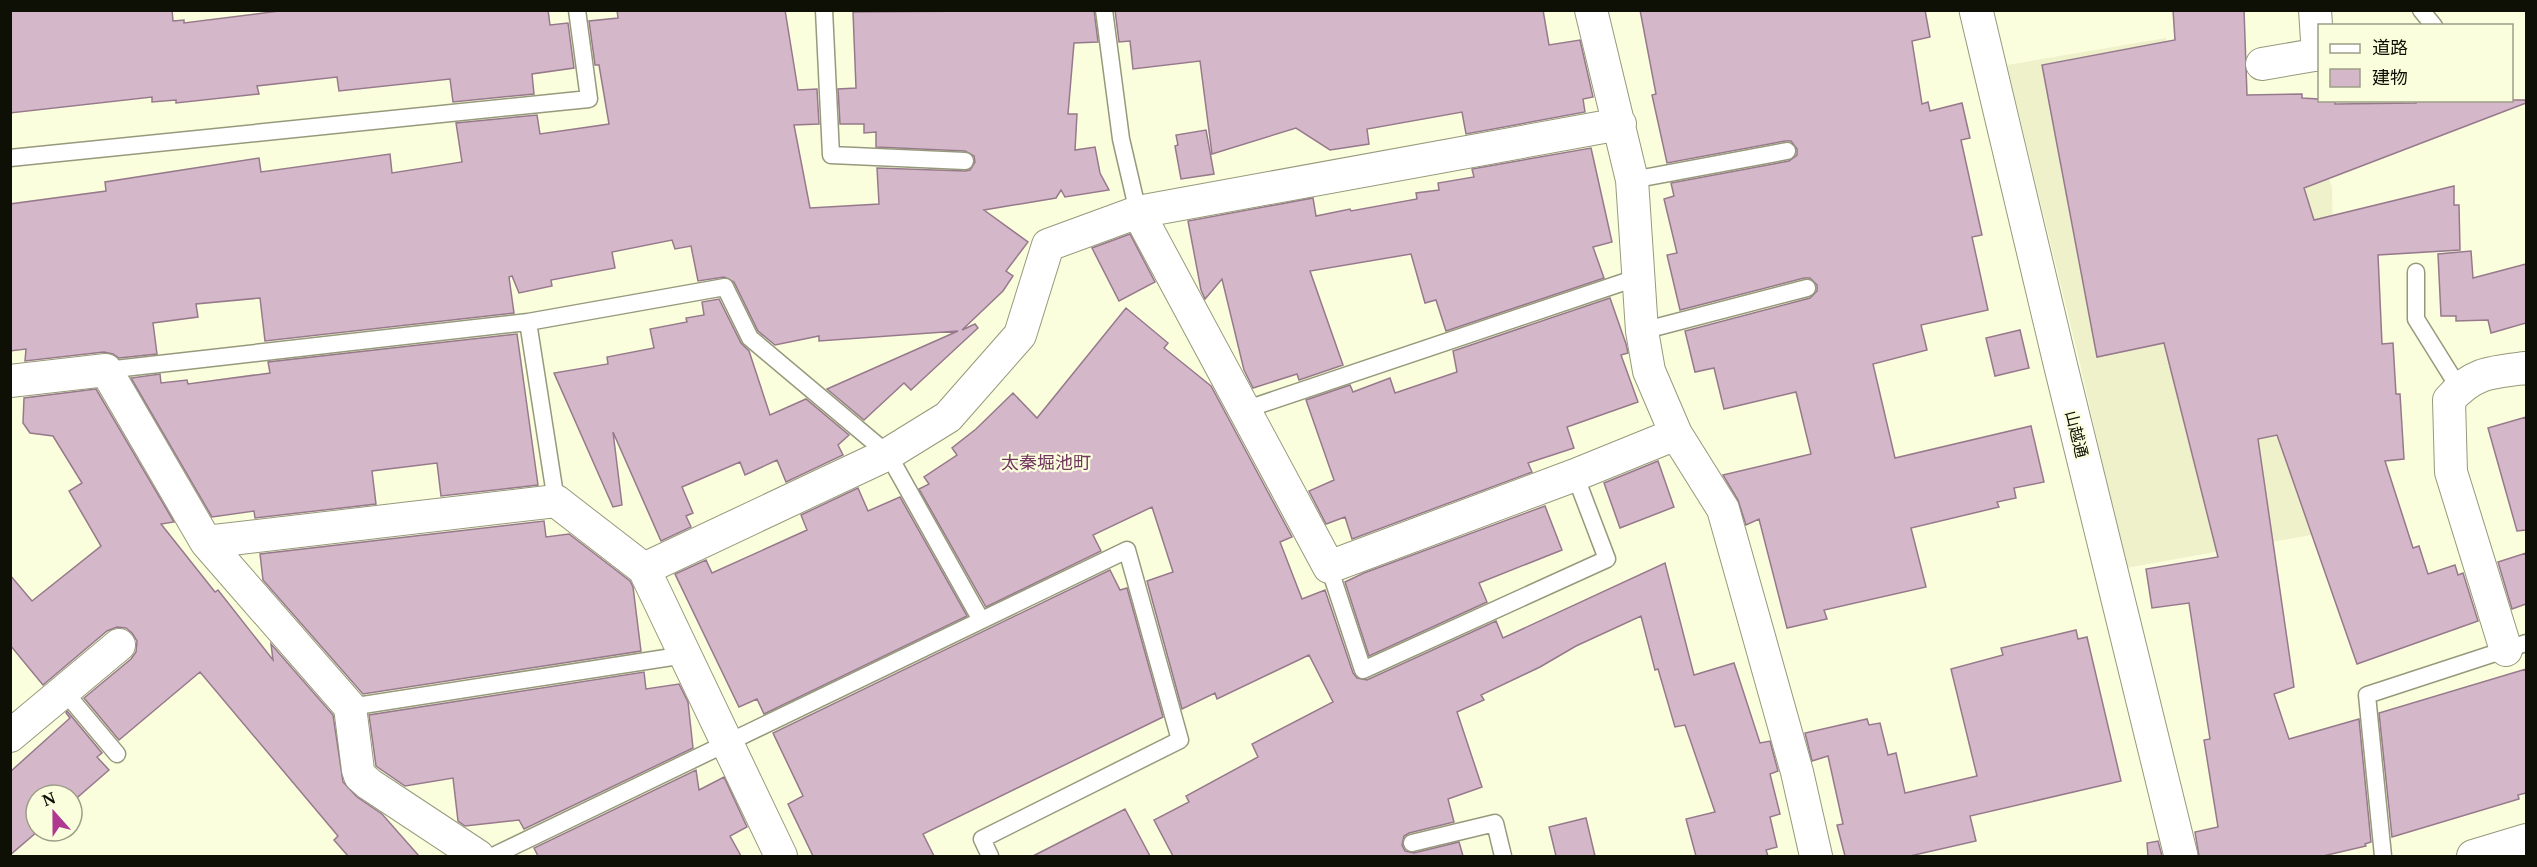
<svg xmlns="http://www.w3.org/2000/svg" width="2537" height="867" viewBox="0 0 2537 867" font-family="'Noto Serif','Noto Sans JP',serif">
  <rect width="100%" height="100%" fill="#fbfedd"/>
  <path fill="#eef1ca" d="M2166,38l19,134 136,-18 11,34 7,342 -213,38 -46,-204 -73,-299z"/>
  <path fill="#d5b7ca" stroke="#967a8c" stroke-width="1.5" d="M10,10h162l1,11 11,-1v3l103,-13h261l2,15 18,-2 6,45 -42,6 2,20 -81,8 -3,-23 -111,12 -2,-14 -80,9 2,8 -83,9v-3l-24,2v-5l-142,16z
    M617,10h168l13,80 19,-1 2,35 -25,1 16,83 69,-4 -2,-36 88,3 5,-1 5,-8 -1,-6 -9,-5 -89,-4v-15l-12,1v-9h-24l-2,-35 18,-1 -3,-76 241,-2 4,32 -24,1 -6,71h9l-2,36 20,-3 5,26 9,17 -44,7 -4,-7 -5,8 -72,12 44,32 -22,29 7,5 -10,15 -41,39 13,-6 3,4 -67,62 -7,-7 -40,37 -37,-31 131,-58 -139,10v-5l-44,9 -17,-14 -24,-49 -10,-5 -26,4 -7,-35 -16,3 -3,-9 -60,12 3,16 -64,12 1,6 -33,7 -7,-17 -3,1 5,36 -249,28 -5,-43 -64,6 2,13 -45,6 4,31 -38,4 -6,-4 -9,-2 -79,9 1,-12 -16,2v-147l96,-13 -1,-9 154,-24 2,14 129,-18 2,19 70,-11 -6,-39 81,-8 3,19 69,-10 -10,-59h-4l-6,-44 29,-3z
    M1115,10h428l6,35 31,-5 13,57 -10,2 2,13 -119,22 -4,-22 -95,17 2,15 -39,6 -34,-22 -84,26 -12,-93 -67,8 -3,-28 -11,1z
    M1640,10h285l5,27 -18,4 10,63 6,-2 2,9 32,-8 8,35 -9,2 21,95 -10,2 16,73 -67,15 6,25 -54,14 22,94 136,-32 13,56 -30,6 2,10 -19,4 2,5 -88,21 15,59 -102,23 3,9 -40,9 -28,-109 -13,6 -8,-25 -15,-25 88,-21 -15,-62 -72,17 -10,-41 -19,4 -10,-41 125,-33 7,-7v-6l-7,-7h-6l-124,32 -13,-55 10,-2 -13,-54 10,-3 -3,-13 118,-22 8,-6v-6l-6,-8h-6l-118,22 -15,-68 4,-1z
    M2173,10h71l3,85 55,-1v4l33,2v4l81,-1 -1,-3h110l1,3 -222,85 10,32 140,-34v19h5l1,45 -82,5 4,89 11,-1 3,51h4l4,65 -19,2 28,87 6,-2 9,28 27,-9 3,10 5,-2 15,48 -121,43 -80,-229 -19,4 36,248 -20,7 15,45 70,-20 12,123 -6,2 1,2 -43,10h-124l-4,-24 23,-5 -14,-87 6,-1 -21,-136 -37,5 -6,-39 72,-12 -54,-214 -67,14 -55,-292 133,-25z
    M1206,130l8,44 -33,5 -6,-33 3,-1 -2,-10z
    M1591,148l21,94 -19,5 11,31 -158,53 -10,-31 -11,3 -14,-49 -101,17 33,94 -44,15 -2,-6 -44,14 -9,-18 -22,-91 -17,20 -4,-9 -13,-69 125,-23 3,18 34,-7 1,2 66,-12 -1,-6 23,-3 -1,-7 36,-6 -2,-8z
    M1130,234l25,48 -36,19 -27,-53z
    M2471,251l2,27 53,-14v59l-35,10 -3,-13 -32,1v-5h-15l-3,-62z
    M1610,298l16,46 2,9 -7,2 17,47 -71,25 7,21 -46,15 4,9 -180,67 -7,-22 -19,7 -17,-33 25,-11 -28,-80 44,-15 3,7 37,-14 5,15 62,-21 -4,-21z
    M719,299l22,44 8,8 21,64 36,-16 43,36 -11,10 5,10 -57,27 -9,-22 -32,15 -5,-13 -58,25 11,26 -7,3 5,11 -30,14 -48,-109 9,73 -9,2 -59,-134 54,-9 -1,-7 47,-9 -4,-19 37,-7 -1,-4 18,-3 -2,-13z
    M1126,308l42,35 -4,5 47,38 81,151 -12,5 22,57 23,-9 28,83 4,5 10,2 129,-59 7,17 162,-75 29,112 40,-12 26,80 10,-2 8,30 -8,3 10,40 -10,3 7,30 -11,3 2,6h-72l-10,-37 29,-7 -30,-87 -10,2 -17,-58 -3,1 -14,-54 -65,30 -36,21 -59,28 3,5 -27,12 25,75 -34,12 6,23 -45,11 -5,3 -2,9 3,6 9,2 45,-11 4,14h-290l-19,-36 35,-18 -3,-6 72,-39 -6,-13 81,-42 -24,-47 -92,44 -2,-6 -33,16 -35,-128 26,-9 -21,-65 -59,28 8,16 -115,56 -67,-118 10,-5 -5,-7 33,-22 -5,-7 24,-19 37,-36 24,25z
    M2020,330l9,38 -34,8 -9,-38z
    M517,334l21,151 -97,11 -4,-33 -65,8 4,33 -121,14 -1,-7 -42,6 -81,-139 29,-4 1,9 26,-3 1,4 82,-11 -2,-11z
    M96,389l78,133 -13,2 54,68 3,-2 55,70 -2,-16 62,71 10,67 14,15 25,17 37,42h-71l-14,-16 4,-4 -138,-164 -81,68 -35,-42 47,-39 5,-7 1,-11 -5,-8 -6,-5 -9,-1 -10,4 -64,54 -33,-40v-70l22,26 69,-55 -32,-55 13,-8 -29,-47 -23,-3 -7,-10 1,-25z
    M2526,417v113l-9,1 -29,-103z
    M1658,461l16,46 -54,21 -16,-45z
    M858,488l10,23 32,-14 67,119 -203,98 -7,-15 -18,8 -64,-133 31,-14 6,13 95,-43 -6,-15z
    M1545,506l17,44 -83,33 8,19 -118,54 -24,-74 19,-9z
    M544,521l2,16 23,-3 61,47 3,6 8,64 -278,43 -100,-114 -3,-26z
    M2526,553v51l-14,5 -14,-47z
    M1110,570l10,20 7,-2 36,129 -240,117 11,22h-121l-25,-52 15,-8 -30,-63z
    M2076,630l2,9 9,-2 34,144 -151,35 6,25 -66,15h-65l-8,-31 6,-1 -15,-68 -16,5 -7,-28 62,-14 2,6 11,-2 8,32 8,-2 9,40 72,-17 -26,-107 52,-14 -2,-7z
    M2526,669v124l-8,2 1,4 -127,38 -13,-124z
    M644,672l2,17 33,-5 9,18 5,46 -169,81 -5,-9 -54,6 -7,-5 -5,-43 -48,8 -29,-20 -7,-51z
    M67,711l35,42 -5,4 12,13 -37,32v-7h-36v36h2l-28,24v-83l60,-54 -4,-5z
    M696,770l3,20 25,-13 23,50 -17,9 11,20h-203l-4,-8z
    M1125,809l25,47h-117z
    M1586,818l9,38h-39l-7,-29z
    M2158,841l4,15h-14l-1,-13z"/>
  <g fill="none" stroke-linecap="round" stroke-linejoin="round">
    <g stroke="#97997c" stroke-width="19">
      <path id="lane" d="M824,10l7,145 134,6
        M1104,10l17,129 17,73
        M2421,10l13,16
        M10,158l579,-59 -12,-89
        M1632,180l155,-29
        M2416,272v47l43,69
        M528,322l28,179
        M1642,331l165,-43
        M106,370l422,-48 197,-35 25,51 138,116 93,166
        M1244,410l395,-133
        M1329,567l34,103 244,-111 -32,-84
        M64,691l53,63
        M350,707l335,-52
        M1412,843l83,-20 8,33
        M493,856l634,-306 53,190 -198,99 8,17
        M2383,856l-16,-161 159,-52"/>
    </g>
    <g stroke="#97997c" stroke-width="34">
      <path id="street" d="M1591,10l41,170 10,151 7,40 27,63 47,75 74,263 19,84
        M2315,10l3,45
        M2262,64l58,-10
        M1138,212l191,355 246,-92 101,-41
        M10,381l96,-11 100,172 144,165 8,63 2,6 9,8 109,72
        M206,542l350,-41 88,68 137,287
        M644,569l244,-115 60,-37 72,-82 28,-90 90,-33 482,-88
        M2506,650l-55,-178 -2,-72c24,-28 43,-28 77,-32
        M10,736l109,-91
        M2473,856l53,-16"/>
    </g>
    <g stroke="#97997c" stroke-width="35">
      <path id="secondary" d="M1976,10l83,349 122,497"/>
    </g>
    <use href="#lane" stroke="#fff" stroke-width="16"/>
    <use href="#street" stroke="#fff" stroke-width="32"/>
    <use href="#secondary" stroke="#fff" stroke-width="33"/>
  </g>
  <g text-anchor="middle" stroke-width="4.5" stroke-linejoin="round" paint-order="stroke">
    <g font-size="16" fill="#0e0f05" stroke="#fbfedd">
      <text transform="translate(2077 434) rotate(76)" y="6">山越通</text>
    </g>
    <g font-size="18" fill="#71365f" stroke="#fbfedd">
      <text x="1046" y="469">太秦堀池町</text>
    </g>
  </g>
  <rect width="2537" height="867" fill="none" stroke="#0e0f05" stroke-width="24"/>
  <rect x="2318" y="24" width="195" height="78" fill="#fbfedd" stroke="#9c9e87" stroke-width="1.5"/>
  <rect x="2330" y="44" width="30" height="9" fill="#ffffff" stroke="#9c9e87" stroke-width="1.5"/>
  <text x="2372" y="54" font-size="18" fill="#0e0f05">道路</text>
  <rect x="2330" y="69" width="30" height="18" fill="#d5b7ca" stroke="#9c9e87" stroke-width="1.5"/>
  <text x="2372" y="84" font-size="18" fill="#0e0f05">建物</text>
  <g transform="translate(54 813) rotate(339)"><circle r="28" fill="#fbfedd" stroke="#9c9e87" stroke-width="1.5"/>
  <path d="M0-4.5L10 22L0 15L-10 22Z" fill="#af3990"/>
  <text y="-9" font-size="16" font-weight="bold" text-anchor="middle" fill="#0e0f05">N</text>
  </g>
</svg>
